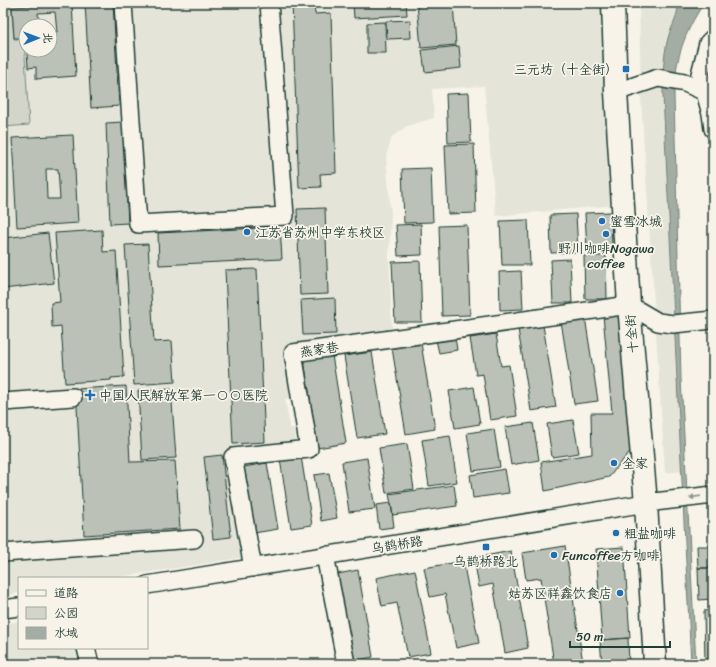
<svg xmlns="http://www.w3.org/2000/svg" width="716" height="667" viewBox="0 0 716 667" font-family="Sriracha,'LXGW WenKai TC',sans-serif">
  <rect width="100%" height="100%" fill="#f7f3e8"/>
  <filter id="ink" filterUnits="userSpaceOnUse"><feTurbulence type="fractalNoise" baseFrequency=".025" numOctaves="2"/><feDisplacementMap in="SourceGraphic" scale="8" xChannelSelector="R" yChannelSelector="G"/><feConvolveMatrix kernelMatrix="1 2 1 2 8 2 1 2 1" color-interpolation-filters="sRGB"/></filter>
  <g filter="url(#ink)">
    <path fill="#e5e4d9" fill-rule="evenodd" d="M11,3h587l8,14 11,188 -121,11 -12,-130 -52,3 2,29 -27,8 -15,11 -6,19 5,58 -2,43 3,73 -94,17 -1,50 -12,2 5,29h4l2,13 -62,10 19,105 -139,22h-95v15l-16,3v-469l26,-2 -5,-86h-10zM26,26h24v24h-24z
      M639,3h49l-2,3h-8l-1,14 -6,8 -6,28 -2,39 13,284 4,39 2,53 -17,2 -24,-374z
      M19,621v27h58l3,16h-77v-40z"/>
    <path fill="#d3d5ca" stroke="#79897f" d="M3,3h8l3,36h10l5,86 -26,2z"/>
    <path fill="#a4ada3" stroke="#6f8077" d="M688,3h16c-20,30 -29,56 -30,92l7,284 15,285h-5l-28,-569c0,-19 0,-38 5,-57 4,-14 9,-17 10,-33l7,1z"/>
    <path fill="#bbc1b6" stroke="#1f3d34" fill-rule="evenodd" d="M32,3h40l4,73 -40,3v-12l-8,1 -1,-18h23v-18h7l-2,-20 -17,1 1,13h-13v12h-12l-2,-31 20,-1z
      M85,3h28l6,103 -28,2z
      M292,3h22l1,11 16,-1 5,160 -16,1 1,13 -22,1z
      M353,3h53l1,12 -53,3z
      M417,3h36l3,42 -35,3z
      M410,20l1,18 -24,1 -1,-18z
      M385,22l1,31h-19v-30z
      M459,46l2,22 -36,4 -3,-22z
      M469,93l2,49 -23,1 -2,-49z
      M123,122l5,101 -18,1 -4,-101z
      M73,135l5,88 -61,4 -5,-89zM46,169h12l2,30h-13z
      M474,144l2,69 -28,1 -3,-69z
      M431,168l2,54 -29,1 -2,-54z
      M325,208l3,86 -28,1 -3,-86z
      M611,212l1,38h-25l-2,-37z
      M576,214l2,38 -27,1 -1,-38z
      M528,220l2,45h-28l-2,-44z
      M421,224l1,31 -24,1 -2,-31z
      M467,225l3,90 -28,1 -3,-90z
      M280,227l2,32 -123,6 -1,-32z
      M102,230l1,22 13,-1 8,126 -13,1v2l-46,3 -4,-57 -9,1 -1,-24 9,-1 -5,-69z
      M48,233l6,50 -51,6v-51z
      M148,244l6,98 18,-1 3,41 -41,3 -9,-140z
      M584,256h22l1,43h-22z
      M570,259l2,44h-19l-2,-43z
      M420,261l2,61h-27l-3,-60z
      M257,269l8,173 -32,2 -8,-174z
      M521,271l2,38 -23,1 -1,-38z
      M335,298l1,36 -33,1 -2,-35z
      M619,314l13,135 -23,28 -64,14 -4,-29 51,-8 -1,-41h21l-9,-98z
      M585,317l13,84 -24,3 -13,-83z
      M543,325l13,82 -25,4 -13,-82z
      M496,334l5,32 8,-1 8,51 -27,4 -7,-46 -7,1 -6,-37z
      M455,337l2,13 -18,3 -3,-13z
      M421,343l14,86 -29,5 -14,-86z
      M372,352l13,82 -28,4 -13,-82z
      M332,355l14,88 -28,5 -14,-88z
      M126,386l4,76 45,-1 5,68 -96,6 -8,-146z
      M474,387l6,37 -25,4 -6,-37z
      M171,389l5,69 -34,2 -4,-69z
      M573,420l6,33 -27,4 -5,-33z
      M533,423l6,37 -28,5 -6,-38z
      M494,429l6,38 -27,4 -6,-38z
      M450,436l7,46 -28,4 -7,-46z
      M407,444l7,45 -28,4 -7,-45z
      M222,455l9,82 -18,2 -9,-82z
      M301,456l11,69 -21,3 -11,-69z
      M367,458l8,51 -26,3 -7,-50z
      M267,463l11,66 -24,4 -10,-66z
      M505,469l4,24 -36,5 -3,-23z
      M329,473l8,45 -16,3 -7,-46z
      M454,485l3,21 -64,9 -4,-21z
      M391,503l3,24 -15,2 -3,-24z
      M565,546l18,117 -7,1h-22l-13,-86 -15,2 -4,-27z
      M697,546h13v22h-12z
      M624,547l6,91 -28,2 -6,-91z
      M511,551l17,97 -23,5 -12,-69 -14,3 -5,-29z
      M463,561l16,82 -23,5 -11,-54 -15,3 -6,-29z
      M698,568h12l1,31 -12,1z
      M358,570l15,87 -20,4 -15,-87z
      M415,570l16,83 -23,4 -11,-54 -15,3 -6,-28z
      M713,610v54h-8l-1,-53z
      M628,638l1,26h-27l-2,-24z"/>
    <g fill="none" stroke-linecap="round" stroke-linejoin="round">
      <g stroke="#1f3d34" stroke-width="20">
        <path id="minor" d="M123,3l15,221 147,-8 -16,-213
          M713,38l-5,5 -8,31 11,40 2,15
          M616,92l42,-14 27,5 20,9
          M3,402l70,-5
          M3,553l191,-14
          M325,555l21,109
          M253,568l-20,-111 76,-8 -16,-96 336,-48 29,17 15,2 40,-4
          M147,585l499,-82 67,-8
          M3,609l16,-2
          M86,648l4,16"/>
      </g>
      <g stroke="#1f3d34" stroke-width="25">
        <path id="major" d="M613,3l3,89 13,213 17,198 9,161"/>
      </g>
      <use href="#minor" stroke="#f7f3e8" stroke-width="17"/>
      <use href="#major" stroke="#f7f3e8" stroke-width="22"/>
    </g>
    <defs><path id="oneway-solid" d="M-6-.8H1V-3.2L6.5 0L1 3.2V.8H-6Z"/></defs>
    <use fill="#8b988e" href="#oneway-solid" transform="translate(695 497) rotate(172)"/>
  </g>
  <g fill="#1f6fb2" stroke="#f7f3e8" stroke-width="1.5">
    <rect x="622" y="65" width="8" height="8" rx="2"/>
    <circle cx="602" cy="221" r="4"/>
    <circle cx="247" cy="232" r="4"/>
    <circle cx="606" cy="234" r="4"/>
    <path d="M88 389h4v4h4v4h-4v4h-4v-4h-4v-4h4z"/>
    <circle cx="614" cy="463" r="4"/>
    <circle cx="616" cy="533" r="4"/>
    <rect x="482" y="543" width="8" height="8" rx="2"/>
    <circle cx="554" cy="555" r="4"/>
    <circle cx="620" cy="593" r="4"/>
  </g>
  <g text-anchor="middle" stroke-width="3.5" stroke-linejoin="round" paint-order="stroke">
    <g font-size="13" fill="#1f3d34" stroke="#f7f3e8" text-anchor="start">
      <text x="618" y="74" text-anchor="end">三元坊（十全街）</text>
      <text x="610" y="226">蜜雪冰城</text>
      <text x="255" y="237">江苏省苏州中学东校区</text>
      <text x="606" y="253" text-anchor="middle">野川咖啡Nogawa<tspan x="606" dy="15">coffee</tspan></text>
      <text x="99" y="400">中国人民解放军第一〇〇医院</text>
      <text x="622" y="468">全家</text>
      <text x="624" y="538">粗盐咖啡</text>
      <text x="562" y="560">Funcoffee方咖啡</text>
      <text x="486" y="566" text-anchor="middle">乌鹊桥路北</text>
      <text x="612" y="598" text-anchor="end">姑苏区祥鑫饮食店</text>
    </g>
    <g font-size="13" fill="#1f3d34" stroke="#f7f3e8">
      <text transform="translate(631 334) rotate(-95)" y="5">十全街</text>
      <text transform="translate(319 349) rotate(-8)" y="5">燕家巷</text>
      <text transform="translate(397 544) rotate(-9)" y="5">乌鹊桥路</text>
    </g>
  </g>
  <rect width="716" height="667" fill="none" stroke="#f7f3e8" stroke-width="16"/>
  <rect x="8" y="8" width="700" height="651" fill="none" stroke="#1f3d34" stroke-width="1.5" filter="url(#ink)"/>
  <rect x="18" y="577" width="130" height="72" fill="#f7f3e8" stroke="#a1aaa0"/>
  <rect x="26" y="590" width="20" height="6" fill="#f7f3e8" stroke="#a1aaa0"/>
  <text x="54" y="597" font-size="12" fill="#1f3d34">道路</text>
  <rect x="26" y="607" width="20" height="12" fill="#d3d5ca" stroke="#a1aaa0"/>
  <text x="54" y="617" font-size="12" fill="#1f3d34">公园</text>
  <rect x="26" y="627" width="20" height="12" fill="#a4ada3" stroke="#a1aaa0"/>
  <text x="54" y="637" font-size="12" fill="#1f3d34">水域</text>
  <g transform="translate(38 38) rotate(89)"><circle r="19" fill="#f7f3e8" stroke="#a1aaa0"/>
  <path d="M0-3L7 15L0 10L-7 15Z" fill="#1f6fb2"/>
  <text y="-6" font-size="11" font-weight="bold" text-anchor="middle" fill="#1f3d34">北</text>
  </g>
  <path d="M570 641v6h100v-6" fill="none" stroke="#1f3d34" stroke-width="2"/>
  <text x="576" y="641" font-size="12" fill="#1f3d34" stroke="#f7f3e8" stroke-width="3" paint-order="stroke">50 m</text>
</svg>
